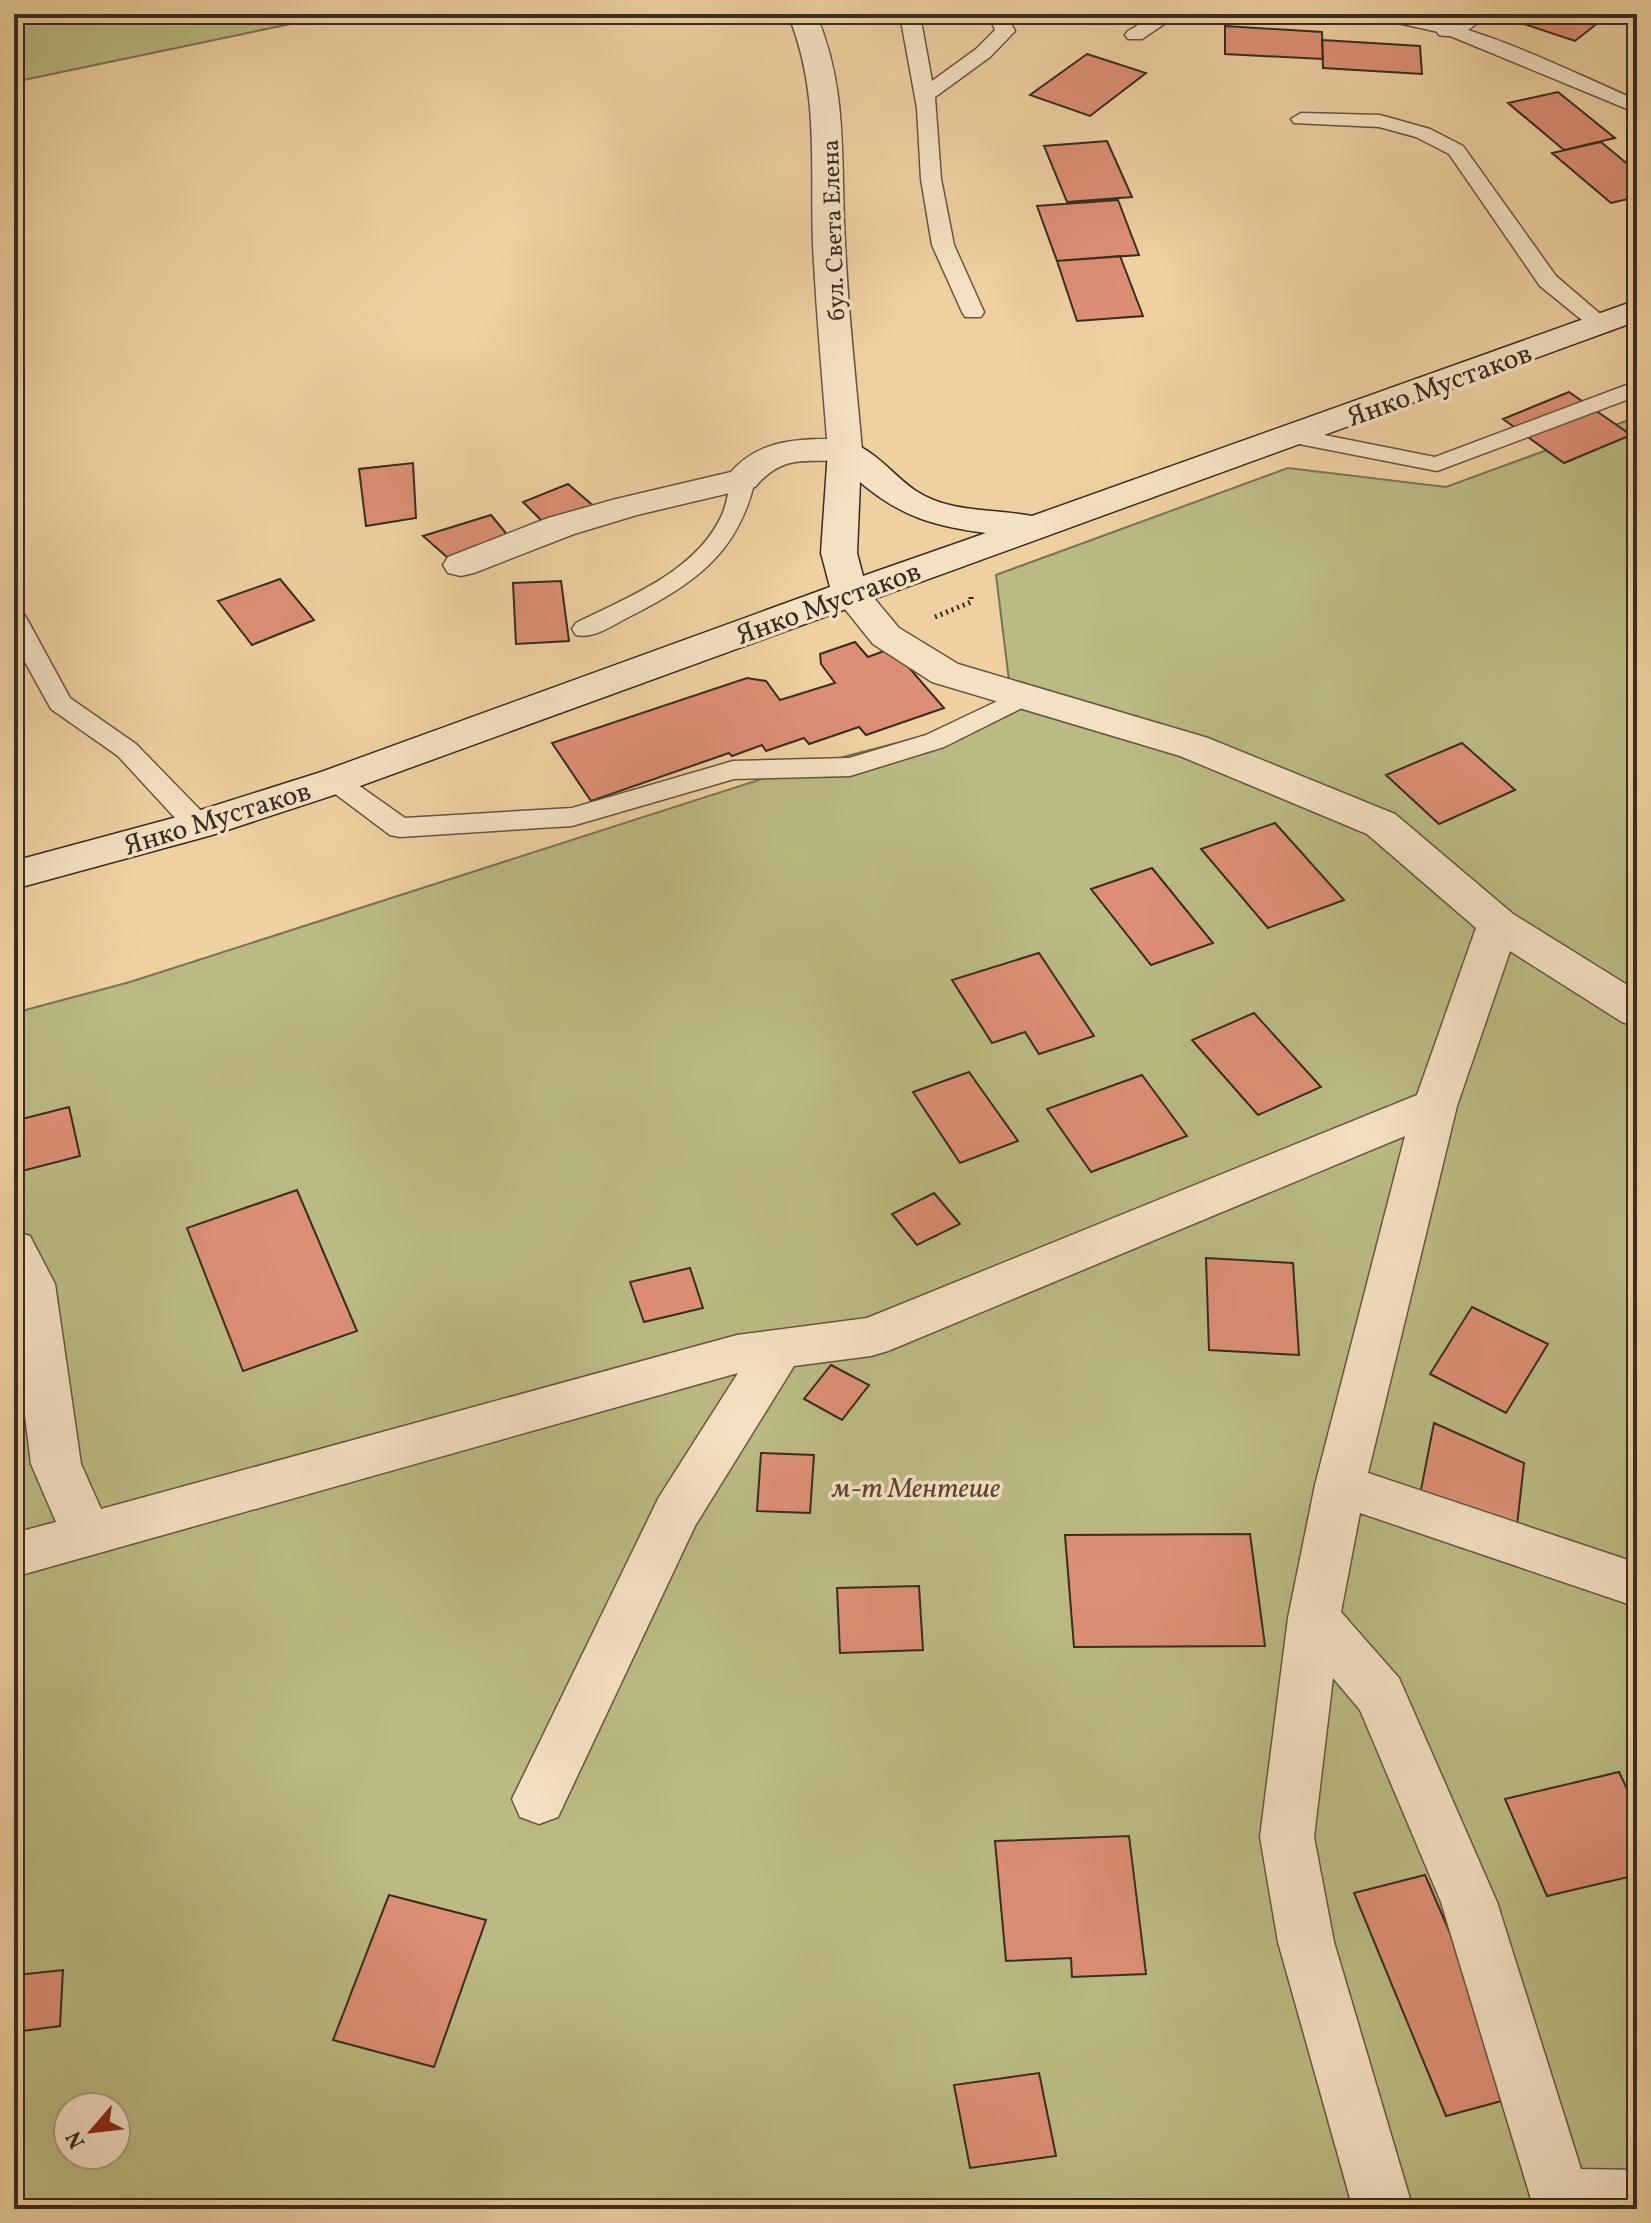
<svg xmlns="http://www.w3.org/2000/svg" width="1651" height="2223" viewBox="0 0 1651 2223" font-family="Vollkorn,serif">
  <rect width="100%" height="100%" fill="#eed0a1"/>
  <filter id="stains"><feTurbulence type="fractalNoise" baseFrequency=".0025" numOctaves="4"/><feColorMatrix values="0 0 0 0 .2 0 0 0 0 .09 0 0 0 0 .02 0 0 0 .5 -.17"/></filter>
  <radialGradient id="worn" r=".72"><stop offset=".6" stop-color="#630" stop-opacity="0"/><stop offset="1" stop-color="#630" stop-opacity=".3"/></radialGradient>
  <path fill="#bbba82" stroke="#7a7352" stroke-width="2" fill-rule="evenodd" d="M14,14h324l-324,68z
    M1637,417v1792h-1623v-1196l116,-31 647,-208 236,-61 -17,-138 292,-107 158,19zM68,2107h48v48h-48z"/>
  <path fill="#dd8f75" stroke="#382c22" stroke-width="2" d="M1524,14h85l-34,27 -60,-20z
    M1225,26l97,6 1,27 -98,-5z
    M1322,40l98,6 2,28 -99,-6z
    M1087,54l59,19 -56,43 -60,-21z
    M1558,92l57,46 -51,12 -56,-47z
    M1107,141l25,56 -65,5 -23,-56z
    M1601,142l36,30v25l-26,6 -59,-50z
    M1118,200l21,55 -82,6 -20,-55z
    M1120,256l23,60 -66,5 -20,-60z
    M1569,392l62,43 -67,28 -61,-44z
    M413,463l3,55 -50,8 -7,-57z
    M568,484l29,25 -48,19 -26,-26z
    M491,515l23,28 -59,21 -32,-28z
    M280,579l34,41 -62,25 -34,-44z
    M561,581l8,60 -53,3 -3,-61z
    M855,642l13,15 24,-9 52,60 -78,27 -7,-8 -50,17 -5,-6 -38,13 -4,-6 -30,11 -3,-3 -138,48 -39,-58 195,-65 19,3 14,19 55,-17 -14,-19 -1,-10z
    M1462,743l53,47 -76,34 -53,-49z
    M1275,823l69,77 -76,28 -67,-79z
    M1152,868l61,75 -62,22 -60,-76z
    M1039,953l55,83 -55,18 -14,-22 -33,11 -40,-63z
    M1254,1013l67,74 -63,28 -66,-75z
    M969,1072l49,69 -58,22 -47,-71z
    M1142,1075l45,61 -96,36 -44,-63z
    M69,1107l11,49 -66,17v-52z
    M297,1190l60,141 -114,40 -56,-143z
    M934,1193l26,31 -43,21 -25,-31z
    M1206,1258l87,5 6,92 -90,-5z
    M690,1268l13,40 -59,14 -14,-40z
    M1472,1307l76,37 -42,69 -76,-39z
    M831,1365l38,20 -27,35 -38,-21z
    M1434,1423l90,40 -8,72 -97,-35z
    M761,1453l53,2 -4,58 -53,-2z
    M1250,1534l15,112 -191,1 -9,-112z
    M919,1586l4,64 -83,3 -3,-65z
    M1619,1772l18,38v65l-90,21 -42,-97z
    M1129,1836l17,138 -74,3 -1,-19 -65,3 -11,-120z
    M1425,1875l95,221 -74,20 -92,-223z
    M389,1895l97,25 -52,147 -101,-27z
    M63,1970l-3,56 -46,6 3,-57z
    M1039,2073l17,83 -86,12 -16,-83z"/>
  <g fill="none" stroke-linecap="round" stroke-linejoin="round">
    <g stroke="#665542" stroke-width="3">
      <path id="lane" d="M897,14h18l7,12 10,55 44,-32 19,-19 -7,-16h18l9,17 -25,26 -55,40 6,82 13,66 30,67 -3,5h-16l-3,-5 -30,-67 -11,-66 -4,-71 -15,-82z
        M1157,14h22l-37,25h-14l-3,-4 3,-4z
        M1373,14c90,0 181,51 264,86v13l-194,-80 -68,-15z
        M1301,113l79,2 50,14 33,17 93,130 56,48 -11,7 -8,-2 -53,-43 -91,-132 -33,-17 -37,-10 -85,-4 -3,-4z
        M1637,381v15l-200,75 -143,-28 -8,-2 -4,-5 4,-5 8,-2 141,28z
        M743,473l8,2 4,5c-17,75 -63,105 -128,138 -16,8 -33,21 -51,17l-4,-6 4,-6c52,-26 119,-51 145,-106 6,-12 7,-25 10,-37l4,-5z
        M14,611l9,2 4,6 43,79 66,46 72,74 4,7 -4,7 -10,2 -10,-2 -70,-76 -67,-47 -37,-67z
        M1023,689l9,2 4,6 -4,6 -88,44 -94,29 -116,3 -162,47 -172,11 -10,-2 -64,-48 -4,-6 4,-6 9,-3 9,3 61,43 167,-10 161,-47 116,-3 77,-23z"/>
    </g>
    <g stroke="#665542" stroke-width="3">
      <path id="street" d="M788,14h28c33,77 24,147 29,229 3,69 11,138 17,207l-5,7c-43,11 -68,-10 -102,30l-118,28 -63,19 -100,39 -13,3 -13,-3 -5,-8 5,-8 100,-39 68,-19 115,-27c25,-29 59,-33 96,-33 -5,-65 -11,-130 -14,-195 -3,-82 7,-152 -25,-230z
        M1452,14h33c-10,15 -29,25 -46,21l-4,-6z
        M850,582l13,3 36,43 59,36 250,74 187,76 118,100 124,77v36l-15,-5 -112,-71 -53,155 -89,367 269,90v44l-277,-94 -19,99 58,66 98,224 84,267 56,1v39h-103l-93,-307 -81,-192 -27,-32 -19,159 20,105 79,267h-60l-75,-267 -18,-105 28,-219 27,-133 90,-349 -517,215 -17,5 -77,10 -99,160 -137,291 -19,7 -19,-7 -8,-18 147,-302 79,-124 -724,204v-44l42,-11 -25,-58 -17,-138v-95l16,5 25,48 26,180 20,45 636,-174 130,-17 550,-223 59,-167 -109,-94 -187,-78 -248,-74 -59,-38 -41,-51 5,-8z"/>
    </g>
    <g stroke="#382c22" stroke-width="3">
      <path id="secondary" d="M1637,300v21l-1288,469 -137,45 -198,54v-28l174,-47 133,-42 509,-185 -9,-34 7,-103 5,-7c32,-8 58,32 83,48 36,23 77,17 116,25zM860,482c41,35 74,44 126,51l-123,43 -6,-23z"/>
    </g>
    <path stroke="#382c22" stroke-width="5" stroke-dasharray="2 4" stroke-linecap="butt" d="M935,617l36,-15v-7"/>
    <use href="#lane" fill="#f4e0c2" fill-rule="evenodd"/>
    <use href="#street" fill="#f4e0c2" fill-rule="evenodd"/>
    <use href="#secondary" fill="#f4e0c2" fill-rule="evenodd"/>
  </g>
  <g text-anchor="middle" stroke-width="7" stroke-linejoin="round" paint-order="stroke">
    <g font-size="24" fill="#382c22" stroke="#f4e0c2">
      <text transform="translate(833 230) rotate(-92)" y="8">бул. Света Елена</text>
    </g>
    <g font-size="28" fill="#382c22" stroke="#f4e0c2">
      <text transform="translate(1439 384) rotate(-20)" y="10">Янко Мустаков</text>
      <text transform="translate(828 602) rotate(-20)" y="10">Янко Мустаков</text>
      <text transform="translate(217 817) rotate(-17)" y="10">Янко Мустаков</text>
    </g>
    <g font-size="28" font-style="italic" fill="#524835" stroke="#f4e0c2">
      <text x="916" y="1497">м-т Ментeше</text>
    </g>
  </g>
  <rect width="1651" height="2223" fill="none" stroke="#eed0a1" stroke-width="48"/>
  <rect x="16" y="16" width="1619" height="2191" fill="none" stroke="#382c22" stroke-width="4"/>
  <rect x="24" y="24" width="1603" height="2175" fill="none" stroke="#382c22" stroke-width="2"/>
  <g transform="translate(92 2131) rotate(242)"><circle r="38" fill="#f4e0c2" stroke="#a99882" stroke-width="2"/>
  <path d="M0-6L14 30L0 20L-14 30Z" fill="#8f2418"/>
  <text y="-12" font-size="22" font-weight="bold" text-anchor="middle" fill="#382c22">N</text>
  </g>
  <rect width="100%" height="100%" filter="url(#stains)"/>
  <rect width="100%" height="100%" fill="url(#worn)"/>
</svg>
